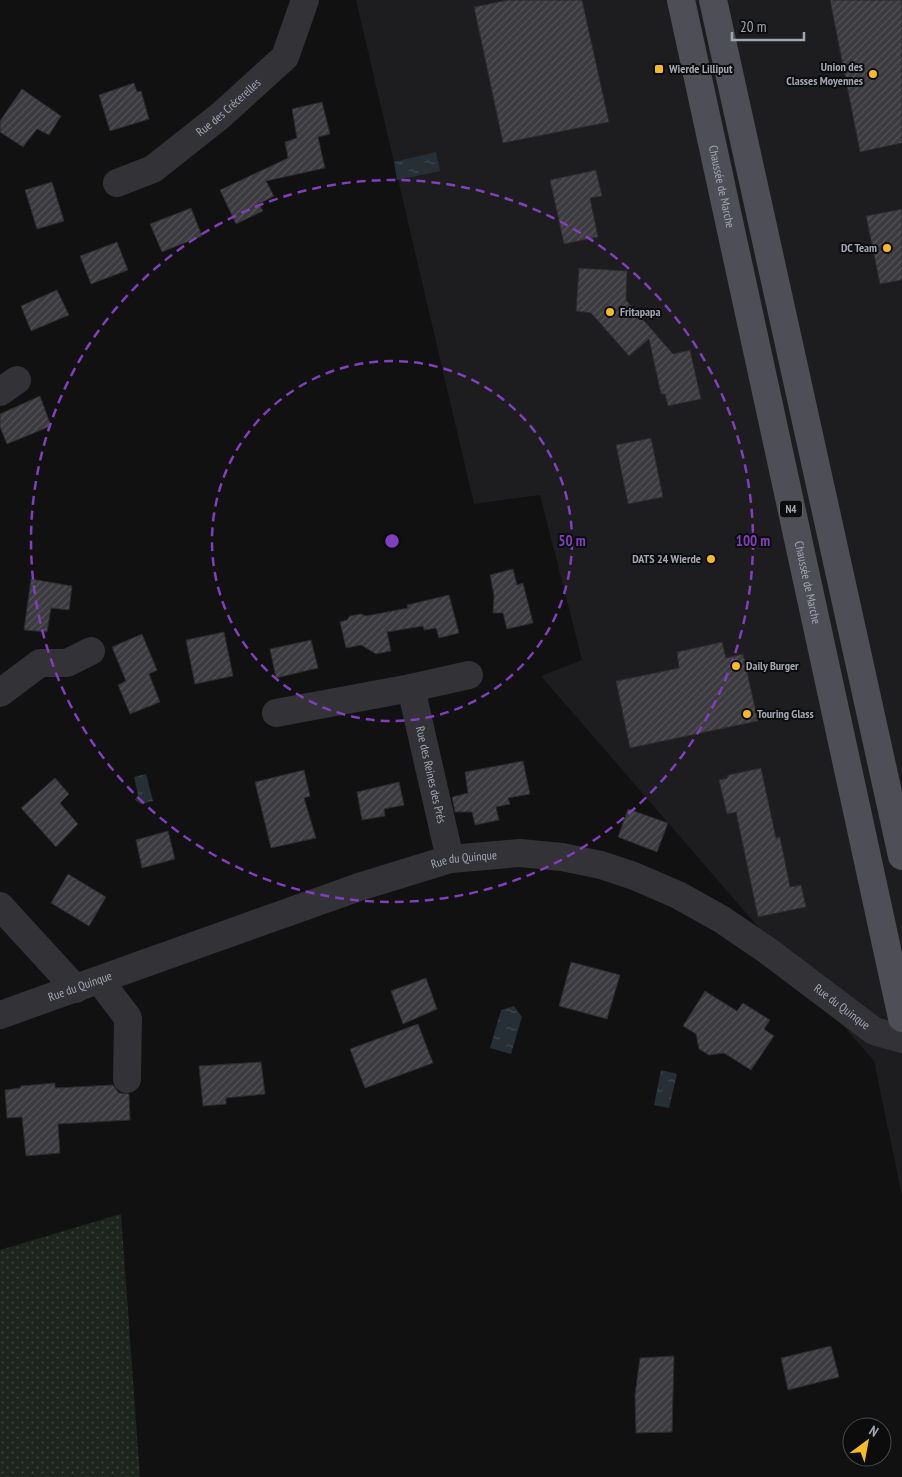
<svg xmlns="http://www.w3.org/2000/svg" width="902" height="1477" viewBox="0 0 902 1477" font-family="'PT Sans Narrow',sans-serif">
  <defs>
    <pattern id="grass-dots" width="8" height="8" patternUnits="userSpaceOnUse" patternTransform="scale(1.25)"><rect width="8" height="8" fill="#1d251e"/><path d="M2 2h.1M6 6h.1" fill="none" stroke="#3b423c" stroke-width="1.8" stroke-linecap="round"/></pattern>
    <pattern id="water-ripples" width="26" height="14" patternUnits="userSpaceOnUse" patternTransform="scale(1.25)"><rect width="26" height="14" fill="#272f36"/><path d="M2 4q2-2 4 0t4 0M15 11q2-2 4 0t4 0" fill="none" stroke="#434a51"/></pattern>
    <pattern id="building-hatch" width="6" height="6" patternUnits="userSpaceOnUse" patternTransform="scale(1.25)"><rect width="6" height="6" fill="#3b3b3f"/><path d="M-1 1l2-2M0 6l6-6M5 7l2-2" fill="none" stroke="#545458"/></pattern>
  </defs>
  <rect width="100%" height="100%" fill="#111112"/>
  <path fill="#1d1d1f" d="M356,0h546v1196l-28,-135 -333,-385 41,-16 -42,-165 -66,9z"/>
  <path fill="url(#grass-dots)" d="M121,1214l19,263h-140v-227z"/>
  <path fill="url(#water-ripples)" d="M436,152l4,19 -43,9 -3,-18z
    M146,774l7,27 -12,3 -6,-4 3,-6 -4,-17z
    M514,1006l8,11 -11,37 -21,-6 11,-38z
    M661,1070l16,4 -8,34 -15,-3z"/>
  <path fill="url(#building-hatch)" stroke="#2b2b2e" d="M508,0h74l27,122 -106,21 -29,-136z
    M830,0h72v143l-42,9z
    M134,83l3,9 4,-1 8,28 -39,12 -11,-36z
    M22,89l39,27 -12,19 -12,-6 -14,18 -23,-15v-11z
    M322,102l8,32 -12,3 7,31 -59,13 8,15 -15,8 4,7 -27,13 -16,-34 68,-32 -3,-16 12,-4 -5,-29z
    M596,170l6,26 -12,2 8,39 -34,7 -14,-64z
    M52,182l12,39 -27,8 -12,-39z
    M191,208l11,28 -40,16 -12,-28z
    M902,209v71l-22,4 -14,-68z
    M117,242l11,28 -37,14 -11,-28z
    M579,268l48,3 -1,29 47,54 17,-4 11,49 -33,7 -3,-12h-4l-12,-55 -20,17 -38,-43 -15,-2z
    M57,290l12,25 -38,16 -10,-25z
    M40,396l11,30 -44,18 -7,-17v-13z
    M651,438l12,59 -35,7 -12,-59z
    M513,569l4,16 6,-2 10,40 -26,6 -4,-16h-10l1,-17 -4,-21z
    M31,579l41,7 -3,24 -18,-2 -4,24 -23,-2z
    M449,595l10,38 -20,5 -3,-10 -12,2 -1,-4 -36,6 4,19 -15,3 -15,-9 -15,3 -6,-26 7,-2 3,-4 11,-2 5,2 42,-8 -1,-3z
    M224,632l9,44 -38,8 -9,-44z
    M142,634l15,36 -8,4 11,28 -30,12 -12,-29 8,-4 -14,-34z
    M311,640l7,28 -42,10 -6,-29z
    M722,642l4,16 17,-4 15,67 -128,27 -14,-67 63,-13 -2,-16z
    M523,761l7,33 -22,4 2,6 -14,3 3,13 -24,5 -3,-13h-17l-3,-15 16,-4 -3,-21z
    M761,768l15,70 4,-1 10,50 11,-2 5,22 -48,10 -22,-105 -9,2 -8,-34 8,-2 1,-3z
    M304,770l6,26 -6,2 12,40 -45,10 -16,-66z
    M55,778l14,16 -9,9 18,21 -22,23 -35,-39z
    M399,782l5,23 -20,4 1,7 -23,4 -5,-28z
    M628,809l40,14 -11,29 -39,-15z
    M168,831l7,28 -33,9 -6,-28z
    M68,874l38,23 -17,29 -38,-23z
    M571,962l49,13 -13,44 -48,-13z
    M426,978l11,31 -34,15 -12,-33z
    M705,991l32,20 6,-8 27,17 -6,9 10,7 -23,34 -27,-17 -15,2 -10,-6 -3,-15 -13,-8z
    M418,1024l15,39 -68,25 -15,-39z
    M261,1062l4,32 -39,4v6l-23,2 -4,-40z
    M55,1083v5l58,-3 6,8 10,1 1,26 -72,4 2,29 -34,3 -4,-39 -15,1 -2,-28 15,-2 1,-2z
    M831,1346l8,31 -51,13 -7,-32z
    M674,1356l-2,76 -36,1 -1,-38 5,-37z"/>
  <g fill="none" stroke-linecap="round" stroke-linejoin="round">
    <g stroke="#323237" stroke-width="28">
      <path id="s1" d="M117,183l36,-14 67,-53 65,-59 20,-57"/>
      <path d="M0,392l17,-12"/>
      <path id="s2" d="M411,688l39,171"/>
      <path d="M0,693l40,-30h27l24,-12"/>
      <path d="M276,713l135,-25 58,-13"/>
      <path d="M0,906l76,83"/>
      <path d="M100,981l28,37 -1,61"/>
      <path id="s3" d="M0,1015l359,-128 91,-28 70,-6 42,4 39,8 33,11 44,19 43,24 47,32 106,80 28,8"/>
    </g>
    <g stroke="#4e4f56" stroke-width="28">
      <path id="s4" d="M681,0l221,1018"/>
      <path d="M713,0l189,856"/>
    </g>
  </g>
  <g fill="none" stroke="#813ebd" stroke-width="2.5" stroke-dasharray="9 6">
    <circle cx="392" cy="541" r="180"/>
    <circle cx="392" cy="541" r="361"/>
  </g>
  <g fill="#f5ba26" stroke="#0c0c0d" stroke-width="2">
    <rect x="654" y="64" width="10" height="10" rx="2.5"/>
    <circle cx="873" cy="74" r="5"/>
    <circle cx="887" cy="248" r="5"/>
    <circle cx="610" cy="312" r="5"/>
    <circle cx="711" cy="559" r="5"/>
    <circle cx="736" cy="666" r="5"/>
    <circle cx="747" cy="714" r="5"/>
  </g>
  <g text-anchor="middle" stroke-width="4" stroke-linejoin="round" paint-order="stroke">
    <rect fill="#0c0c0d" stroke="#757881" stroke-width="1" x="780" y="500.5" width="22" height="17" rx="4"/>
    <g font-size="11" font-weight="bold" fill="#a2a6b3">
      <text x="791" y="513">N4</text>
    </g>
    <g font-size="12" font-weight="bold" fill="#a2a6b3" stroke="#0c0c0d" text-anchor="start">
      <text x="863" y="71" text-anchor="end">Union des<tspan x="863" dy="14">Classes Moyennes</tspan></text>
      <text x="669" y="73">Wierde Lilliput</text>
      <text x="877" y="252" text-anchor="end">DC Team</text>
      <text x="620" y="316">Fritapapa</text>
      <text x="701" y="563" text-anchor="end">DATS 24 Wierde</text>
      <text x="746" y="670">Daily Burger</text>
      <text x="757" y="718">Touring Glass</text>
    </g>
    <g font-size="12" fill="#a2a6b3" stroke="#0c0c0d">
      <text dy="4" stroke="none"><textPath href="#s1" startOffset="136">Rue des Crécerelles</textPath></text>
      <text dy="4" stroke="none"><textPath href="#s4" startOffset="191">Chaussée de Marche</textPath></text>
      <text dy="4" stroke="none"><textPath href="#s4" startOffset="596">Chaussée de Marche</textPath></text>
      <text dy="4" stroke="none"><textPath href="#s2" startOffset="89">Rue des Reines des Prés</textPath></text>
      <text dy="4" stroke="none"><textPath href="#s3" startOffset="490">Rue du Quinque</textPath></text>
      <text dy="4" stroke="none"><textPath href="#s3" startOffset="85">Rue du Quinque</textPath></text>
      <text dy="4" stroke="none"><textPath href="#s3" startOffset="910">Rue du Quinque</textPath></text>
    </g>
  </g>
  <circle cx="392" cy="541" r="8" fill="#813ebd" stroke="#0c0c0d" stroke-width="2.5"/>
  <g font-size="15" text-anchor="middle" font-weight="bold" fill="#813ebd" stroke="#0c0c0d" stroke-width="4" stroke-linejoin="round" paint-order="stroke">
    <text x="572" y="546">50 m</text>
    <text x="753" y="546">100 m</text>
  </g>
  <g transform="translate(867 1442) rotate(32)"><circle r="24" fill="#0c0c0d" stroke="#484a4f"/>
  <path d="M0-4L9 19L0 12L-9 19Z" fill="#f5ba26"/>
  <text y="-8" font-size="14" font-weight="bold" text-anchor="middle" fill="#a2a6b3">N</text>
  </g>
  <path d="M732 32v8h72v-8" fill="none" stroke="#a2a6b3" stroke-width="2.5"/>
  <text x="740" y="32" font-size="15" fill="#a2a6b3" stroke="#0c0c0d" stroke-width="4" paint-order="stroke">20 m</text>
</svg>
